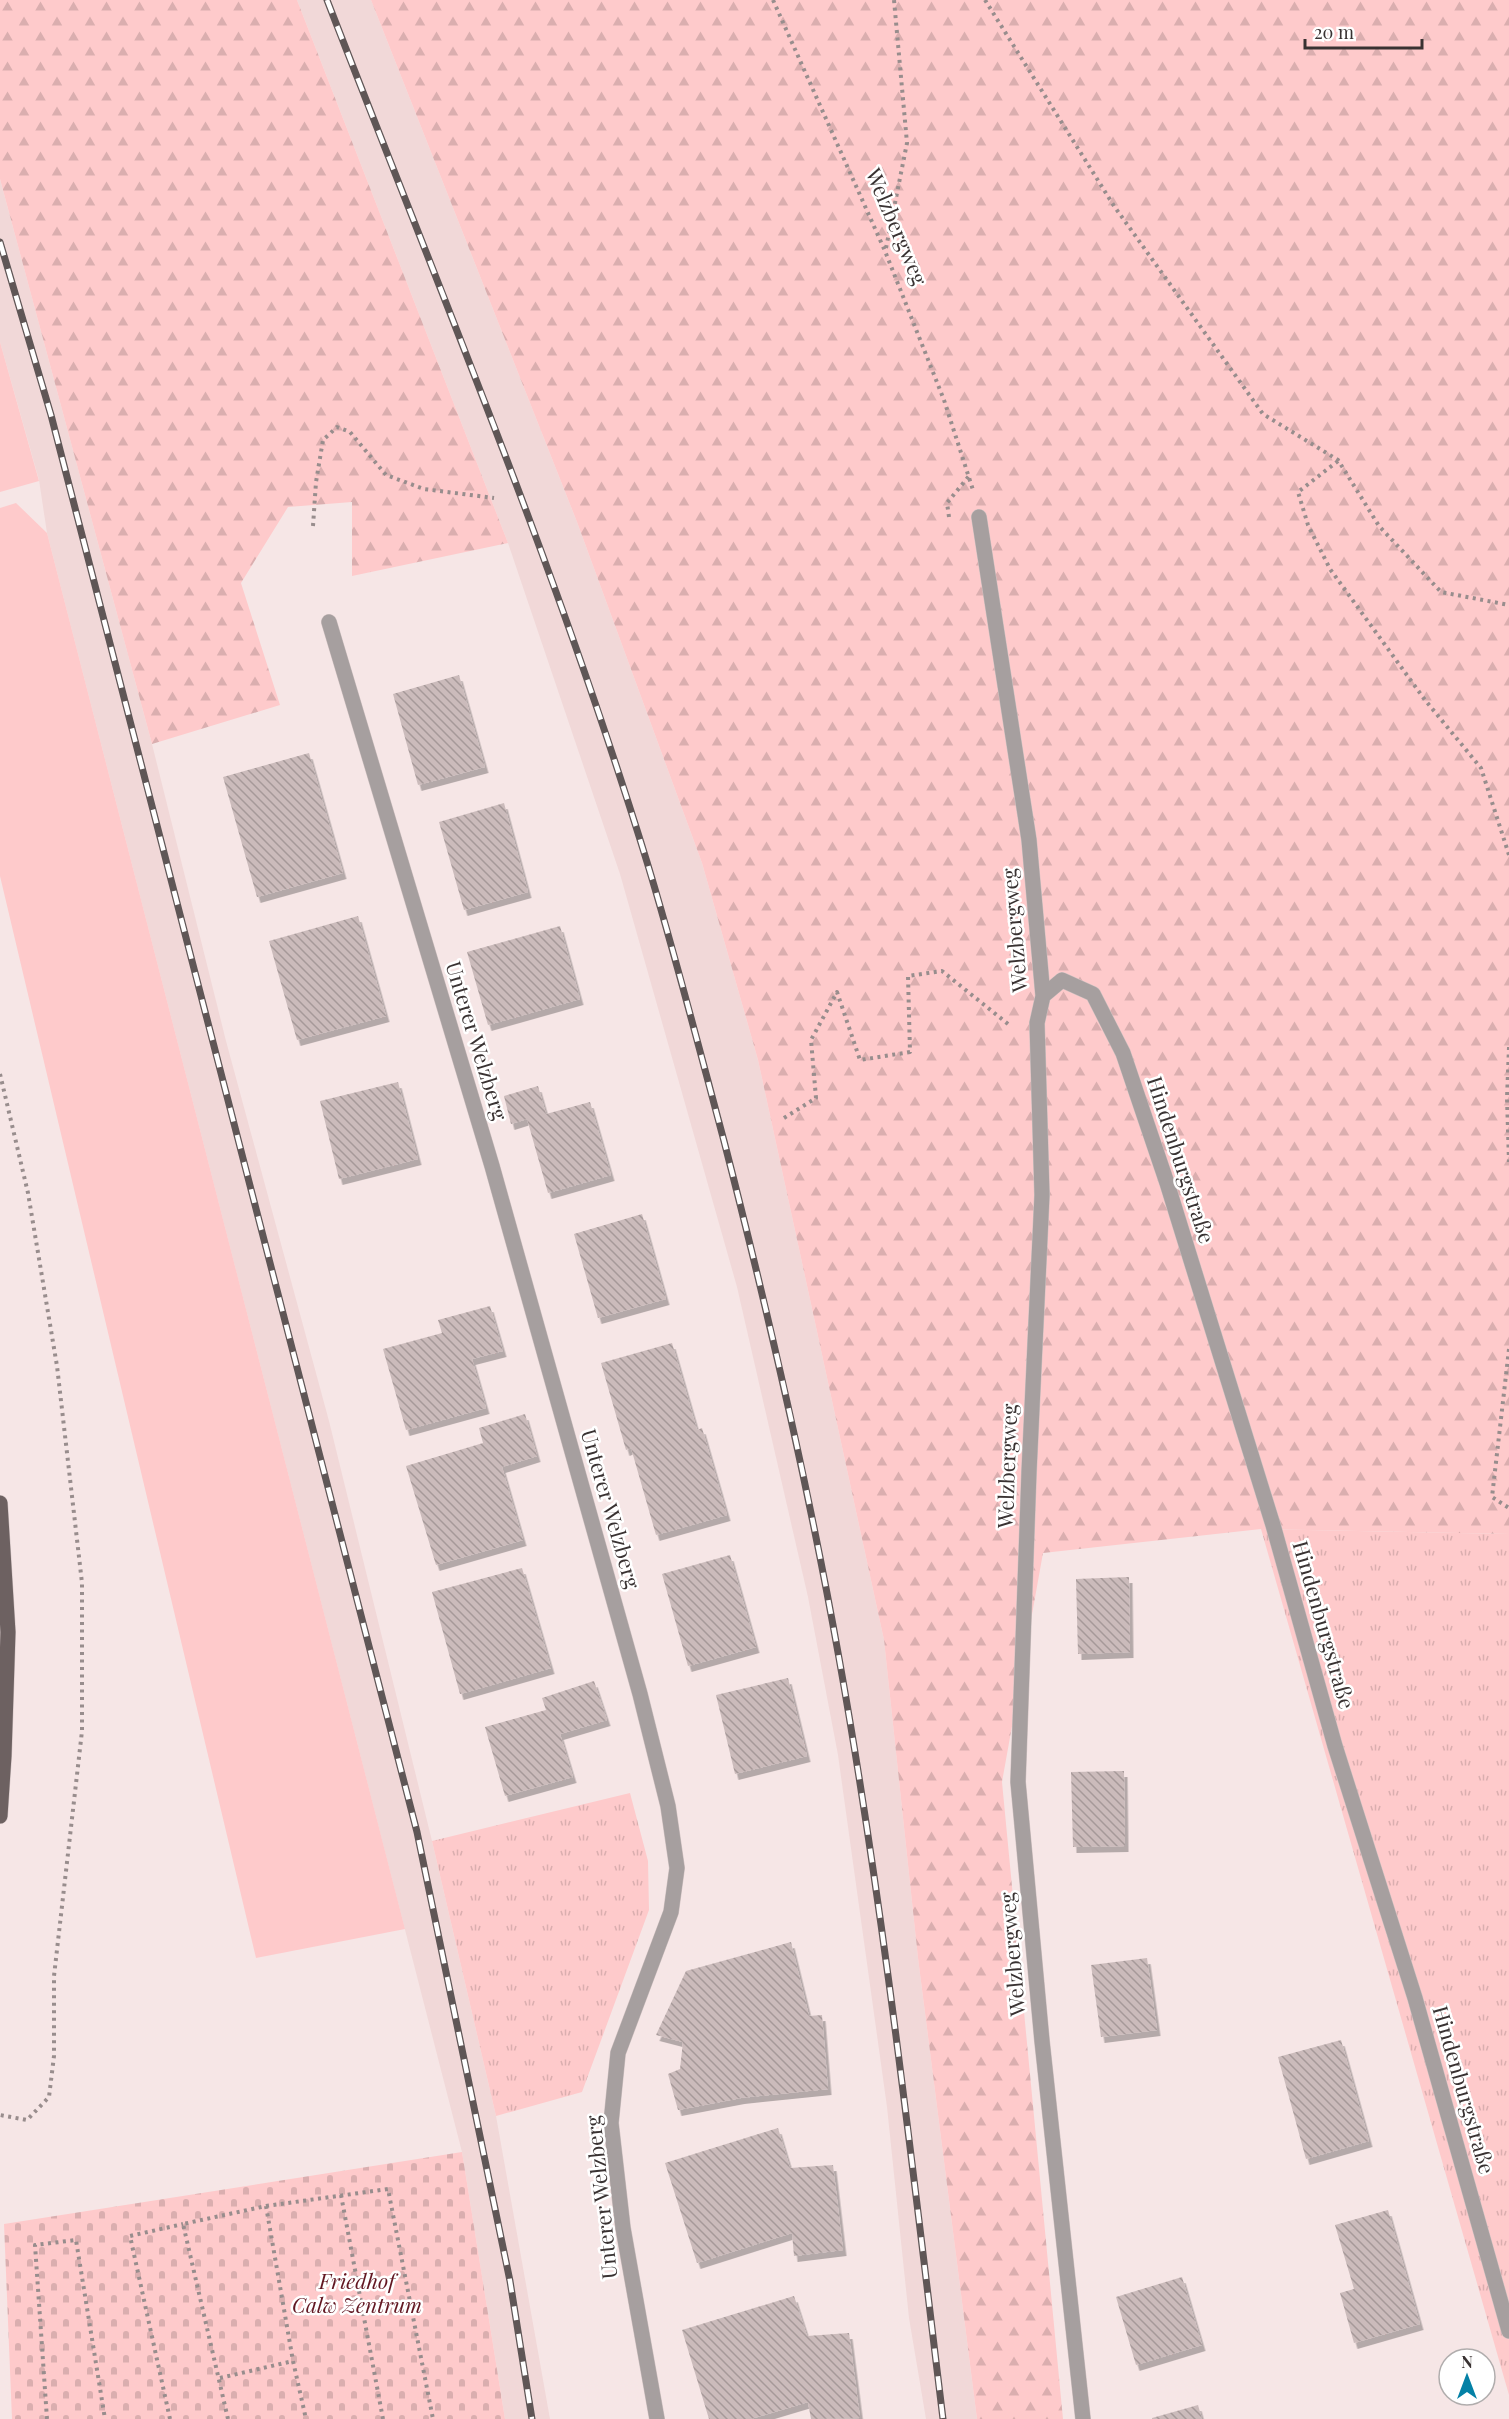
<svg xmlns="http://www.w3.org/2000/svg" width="1509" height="2419" viewBox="0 0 1509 2419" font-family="'Playfair Display',serif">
  <defs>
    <pattern id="grass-tufts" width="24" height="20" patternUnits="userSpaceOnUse" patternTransform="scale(1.5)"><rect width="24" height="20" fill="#fecacb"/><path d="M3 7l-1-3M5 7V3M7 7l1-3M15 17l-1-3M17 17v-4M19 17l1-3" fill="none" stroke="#daaeaf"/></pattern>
    <pattern id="forest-firs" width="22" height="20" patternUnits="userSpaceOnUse" patternTransform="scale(1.5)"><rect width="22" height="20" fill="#fecacb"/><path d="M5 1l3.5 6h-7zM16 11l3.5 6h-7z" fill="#daaeaf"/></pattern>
    <pattern id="cemetery-stones" width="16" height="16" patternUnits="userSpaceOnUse" patternTransform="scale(1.5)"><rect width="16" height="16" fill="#fecacb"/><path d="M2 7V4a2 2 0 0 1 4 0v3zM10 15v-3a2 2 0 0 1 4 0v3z" fill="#daaeaf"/></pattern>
    <pattern id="building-back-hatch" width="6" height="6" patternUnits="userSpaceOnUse" patternTransform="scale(1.5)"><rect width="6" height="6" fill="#cbbbbb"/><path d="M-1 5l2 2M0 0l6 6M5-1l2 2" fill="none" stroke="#a69999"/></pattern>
    <filter id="shadow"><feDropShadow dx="3.5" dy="6" stdDeviation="0" flood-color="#0004"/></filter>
  </defs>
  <rect width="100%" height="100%" fill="#f6e6e6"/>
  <path fill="#f1d8d8" d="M297,0h74l206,522 125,341 56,197 126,580 34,318 59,461h-51l-17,-101 -22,-211 -49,-352 -30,-158 -71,-310 -117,-413 -112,-331z
    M0,179l152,565 74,297 103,380 103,420 64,275 54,303h-45l-43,-267 -415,-1619 -8,-53 -39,-138z"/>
  <path fill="url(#grass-tufts)" d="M1261,1529l248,5v861z
    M630,1793l18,68 1,49 -67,182 -86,24 -64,-275z"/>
  <path fill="url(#forest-firs)" d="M0,0h297l211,543 -156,33v-74l-64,5 -47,76 39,122 -128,39 -152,-565z
    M371,0h1138v1534l-248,-5 -218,24 -41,229 61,637h-86l-59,-461 -34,-318 -126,-580 -56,-197 -125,-341z"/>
  <path fill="url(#cemetery-stones)" d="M462,2152l43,267h-493l-8,-195z"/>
  <path fill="#fecacb" d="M0,342l39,139 -39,11z
    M16,503l31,30 358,1396 -149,29 -256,-1082v-368z"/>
  <path fill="url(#building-back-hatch)" filter="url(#shadow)" d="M459,675l26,92 -67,18 -25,-91z
    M309,753l34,120 -86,24 -34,-120z
    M504,803l24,89 -64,18 -25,-88z
    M358,916l28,100 -89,24 -28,-99z
    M560,926l20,73 -92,26 -21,-73z
    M398,1082l20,77 -79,20 -19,-78z
    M538,1086l8,28 44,-12 21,73 -63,18 -21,-74 -16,5 -7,-28z
    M642,1214l24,85 -68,19 -24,-84z
    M490,1306l13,45 -31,8 14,49 -80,22 -23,-81 59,-16 -4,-13z
    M672,1343l25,87 5,-2 25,87 -71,20 -25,-87 -5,2 -25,-87z
    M525,1414l12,42 -35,11 21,73 -87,25 -30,-99 77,-23 -4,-15z
    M730,1555l26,92 -68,19 -26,-92z
    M522,1568l29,100 -91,26 -28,-102z
    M1129,1577l1,75 -52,2 -2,-75z
    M788,1678l19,78 -72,18 -19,-79z
    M594,1681l13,39 -47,14 13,43 -68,19 -20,-69 61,-17 -4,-12z
    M1124,1771l1,75 -52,1 -2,-75z
    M791,1942l18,74 13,-1 6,74 -87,9 -63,12 -10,-36 12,-5 3,-27 -27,-7 30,-64z
    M1147,1958l10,72 -56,7 -10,-72z
    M1341,2040l28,101 -63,18 -28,-102z
    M778,2128l12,40 43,-3 10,85 -49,6 -2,-23 -95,30 -32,-100z
    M1388,2210l32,114 -66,19 -14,-50 14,-4 -19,-64z
    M1182,2277l20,68 -66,20 -20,-68z
    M794,2296l13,40 42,-3 11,85 -49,1 -3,-17 -57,17h-42l-27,-89z
    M1198,2405l4,14h-50v-1z"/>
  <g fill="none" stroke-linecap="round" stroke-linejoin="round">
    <g stroke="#d0c2c2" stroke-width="16">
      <path id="minor" d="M979,517l50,323 13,145 1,11 -6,27 5,172 -13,277 -11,310 24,259 41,378
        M329,622l163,544 148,528 28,112 9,62 -6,44 -53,141 -7,70 12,105 34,191
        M1043,996l19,-16 31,14 30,59 44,130 106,342 62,221 80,252 94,333"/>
    </g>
    <g stroke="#d0c2c2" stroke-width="16">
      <path id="major" d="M0,1503l8,129 -4,124 -4,60"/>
    </g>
    <path stroke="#988d8d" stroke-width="4" stroke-dasharray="3 4.5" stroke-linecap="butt" d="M773,0l112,251 59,149 29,90
      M985,0l129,206 149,208 75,46 41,66 62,66 68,13
      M886,248l21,-105 -13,-143
      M1338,461l-40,31 10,33 22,44 95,131 56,68 28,87
      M949,517l-2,-14 22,-27
      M313,526l3,-44 7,-42 14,-13 13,5 36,43 38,14 70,9
      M1509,1047l-2,51 2,64
      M0,1074l28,119 29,173 25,217v148l-28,245v80l-5,41 -22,23 -27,-5
      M784,1118l32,-20 -5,-58 26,-48 23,68 50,-8 -2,-76 34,-5 66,53
      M1509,1349l-17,148 17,11
      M341,2195l42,224
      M266,2206l122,-17 45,230
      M220,2378l73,-17
      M47,2419l-12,-174 41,-5 29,179
      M170,2419l-40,-183 53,-12
      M228,2419l-45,-195 83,-18 27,155 13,58"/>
    <use href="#minor" stroke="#a69f9f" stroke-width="15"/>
    <use href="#major" stroke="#6d6161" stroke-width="15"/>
    <g stroke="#5f5656" stroke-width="7">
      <path id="rail" d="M327,0c111,286 230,569 320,862 28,92 52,186 77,279 44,171 84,343 115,517 45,252 73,507 104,761
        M0,242l51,173 366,1417 93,449 22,138"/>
    </g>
    <use href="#rail" stroke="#fff" stroke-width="4.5" stroke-dasharray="14" stroke-linecap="butt"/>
  </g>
  <g text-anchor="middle" stroke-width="5" stroke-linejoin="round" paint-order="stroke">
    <g font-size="21" fill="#393232" stroke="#fff">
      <text transform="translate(896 227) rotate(67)" y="7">Welzbergweg</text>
      <text transform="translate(1015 930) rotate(-95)" y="7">Welzbergweg</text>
      <text transform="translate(476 1041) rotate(73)" y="7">Unterer Welzberg</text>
      <text transform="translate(1180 1160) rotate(72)" y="7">Hindenburgstraße</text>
      <text transform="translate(1008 1466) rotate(-88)" y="7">Welzbergweg</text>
      <text transform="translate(610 1509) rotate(74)" y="7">Unterer Welzberg</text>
      <text transform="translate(1323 1625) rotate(74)" y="7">Hindenburgstraße</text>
      <text transform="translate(1013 1954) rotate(-95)" y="7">Welzbergweg</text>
      <text transform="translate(1463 2090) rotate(74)" y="7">Hindenburgstraße</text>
      <text transform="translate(602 2197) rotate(-96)" y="7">Unterer Welzberg</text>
    </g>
    <g font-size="21" font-style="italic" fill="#621722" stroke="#fff">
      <text x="357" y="2289">Friedhof<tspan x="357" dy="24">Calw Zentrum</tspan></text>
    </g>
  </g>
  <g transform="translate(1467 2377)"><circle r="28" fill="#ffffff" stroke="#b0adad" stroke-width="1.5"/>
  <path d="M0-4.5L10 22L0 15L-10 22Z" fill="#0481a6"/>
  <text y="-9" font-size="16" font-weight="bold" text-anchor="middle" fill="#393232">N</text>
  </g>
  <path d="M1305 39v9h117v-9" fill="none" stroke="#393232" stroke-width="3"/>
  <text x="1314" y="39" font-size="18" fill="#393232" stroke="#ffffff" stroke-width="4.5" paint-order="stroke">20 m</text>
</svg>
